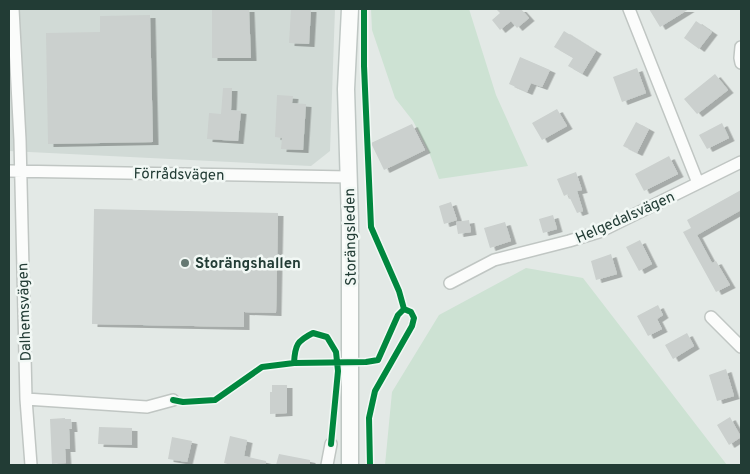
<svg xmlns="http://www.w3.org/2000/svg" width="750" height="474" viewBox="0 0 750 474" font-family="Overpass,sans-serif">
  <defs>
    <filter id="shadow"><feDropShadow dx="5.5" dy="3" stdDeviation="0" flood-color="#0004"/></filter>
  </defs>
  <rect width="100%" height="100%" fill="#e3e9e6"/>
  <path fill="#d1dad6" d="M9,9h326l-5,142 -19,15 -302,-15z"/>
  <path fill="#cde2d3" d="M371,9h98l27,86 32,71 -89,13 -10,-27 -16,-31 -18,-23 -23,-68z
    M526,268l57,10 144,187h-342l7,-73 47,-77z"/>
  <path fill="#cbd0ce" filter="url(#shadow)" d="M212,9h37l2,49h-39z
    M291,9h20l-2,35 -20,-1z
    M496,9h25l8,9 -12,10 -6,-7 -11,9 -8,-10 8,-7z
    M649,9h40l-29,18z
    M150,15l3,127 -105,2 -2,-111 54,-1v-16z
    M696,21l16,11 -13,17 -15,-11z
    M564,31l32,20 -14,23 -14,-8 5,-8 -19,-11z
    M520,57l30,13 -8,17 -11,-4 -4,9 -18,-8z
    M637,68l9,25 -24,9 -9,-25z
    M715,74l13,16 -31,24 -13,-15z
    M223,88h9l-1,22 10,1 -3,30 -31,-2 2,-26 12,1z
    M277,95l16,1 -1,7 14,1 -3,46 -22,-1 1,-11 -7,-1z
    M557,109l10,17 -25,14 -10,-17z
    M636,122l13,7 -12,24 -14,-7z
    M722,123l7,15 -22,11 -8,-14z
    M412,124l13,26 -41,20 -13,-27z
    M669,156l9,18 -34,17 -9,-17z
    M576,172l6,18 -5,1 6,20 -6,2 -9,-19 -4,2 -7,-17z
    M741,190v20l-44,25 15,28 4,-2 14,24 -14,7 -33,-60 8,-4 -4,-8z
    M451,202l6,18 -13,4 -5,-18z
    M94,209l184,4 -2,100 -32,-1v15l-152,-3z
    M553,215l4,14 -14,4 -4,-14z
    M469,220l2,12 -13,2 -2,-12z
    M505,222l6,19 -21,7 -6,-20z
    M640,240l12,24 -13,7 -13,-24z
    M611,254l6,20 -21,6 -5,-19z
    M658,305l5,10 -6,4 5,10 -14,7 -11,-20z
    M687,333l7,13 -21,13 -8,-14z
    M726,369l8,27 -17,5 -8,-26z
    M272,385h15v28l-17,1v-22h2z
    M730,417l11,20 -12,8 -12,-20z
    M65,418v1h6l1,10h-3l1,20h-5l1,14 -14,1 -2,-45z
    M99,427l33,1v17l-34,-1z
    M230,436l17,4 -3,16 22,5v4h-35l-7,-2z
    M172,437l20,4 -5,21 -19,-3z
    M279,454l31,6v5h-34z"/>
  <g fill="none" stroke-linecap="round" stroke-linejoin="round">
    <g stroke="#c0c6c3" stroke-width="14">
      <path id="minor" d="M13,9l7,131 6,259 5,66
        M629,9l69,174
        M741,47l-1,11 1,5
        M9,171l340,6
        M450,283l44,-23 75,-19 30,-9 142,-70
        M711,317l30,30
        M26,399l121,8 26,-7
        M327,465l4,-21"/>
    </g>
    <g stroke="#bfc7c4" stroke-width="19">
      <path id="secondary" d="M350,9l-4,80 4,132v244"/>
    </g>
    <use href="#minor" stroke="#fbfcfb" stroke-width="11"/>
    <use href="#secondary" stroke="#fbfcfb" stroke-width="16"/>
    <g stroke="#f2f8f5" stroke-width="9">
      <path id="cycleway" d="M364,9v57l7,161 28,64 5,18
        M294,363c1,-18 3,-22 19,-30l14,4 9,15 2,19 -7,73
        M173,400l10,2 32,-2 47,-33 32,-4 72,-1 12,-2 20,-45 6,-6
        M370,465l-1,-47 6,-27 37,-65 2,-8 -3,-6 -7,-3"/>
    </g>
    <use href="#cycleway" stroke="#00873e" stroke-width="6"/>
  </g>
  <circle fill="#667973" stroke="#f2f8f5" stroke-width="2" cx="185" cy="263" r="5"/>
  <g text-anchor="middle" stroke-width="5" stroke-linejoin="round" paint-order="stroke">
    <g font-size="15" fill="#223c35" stroke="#f2f8f5">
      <text transform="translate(179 174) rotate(1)" y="5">Förrådsvägen</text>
      <text transform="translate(625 217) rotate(-24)" y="5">Helgedalsvägen</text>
      <text transform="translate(350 237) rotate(-91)" y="5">Storängsleden</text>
      <text transform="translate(24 312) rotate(-92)" y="5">Dalhemsvägen</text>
    </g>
    <g font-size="15" font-weight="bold" fill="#223c35" stroke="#f2f8f5" text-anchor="start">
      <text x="195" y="268">Storängshallen</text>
    </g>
  </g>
  <rect width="750" height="474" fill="none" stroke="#223c35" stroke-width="20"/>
</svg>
